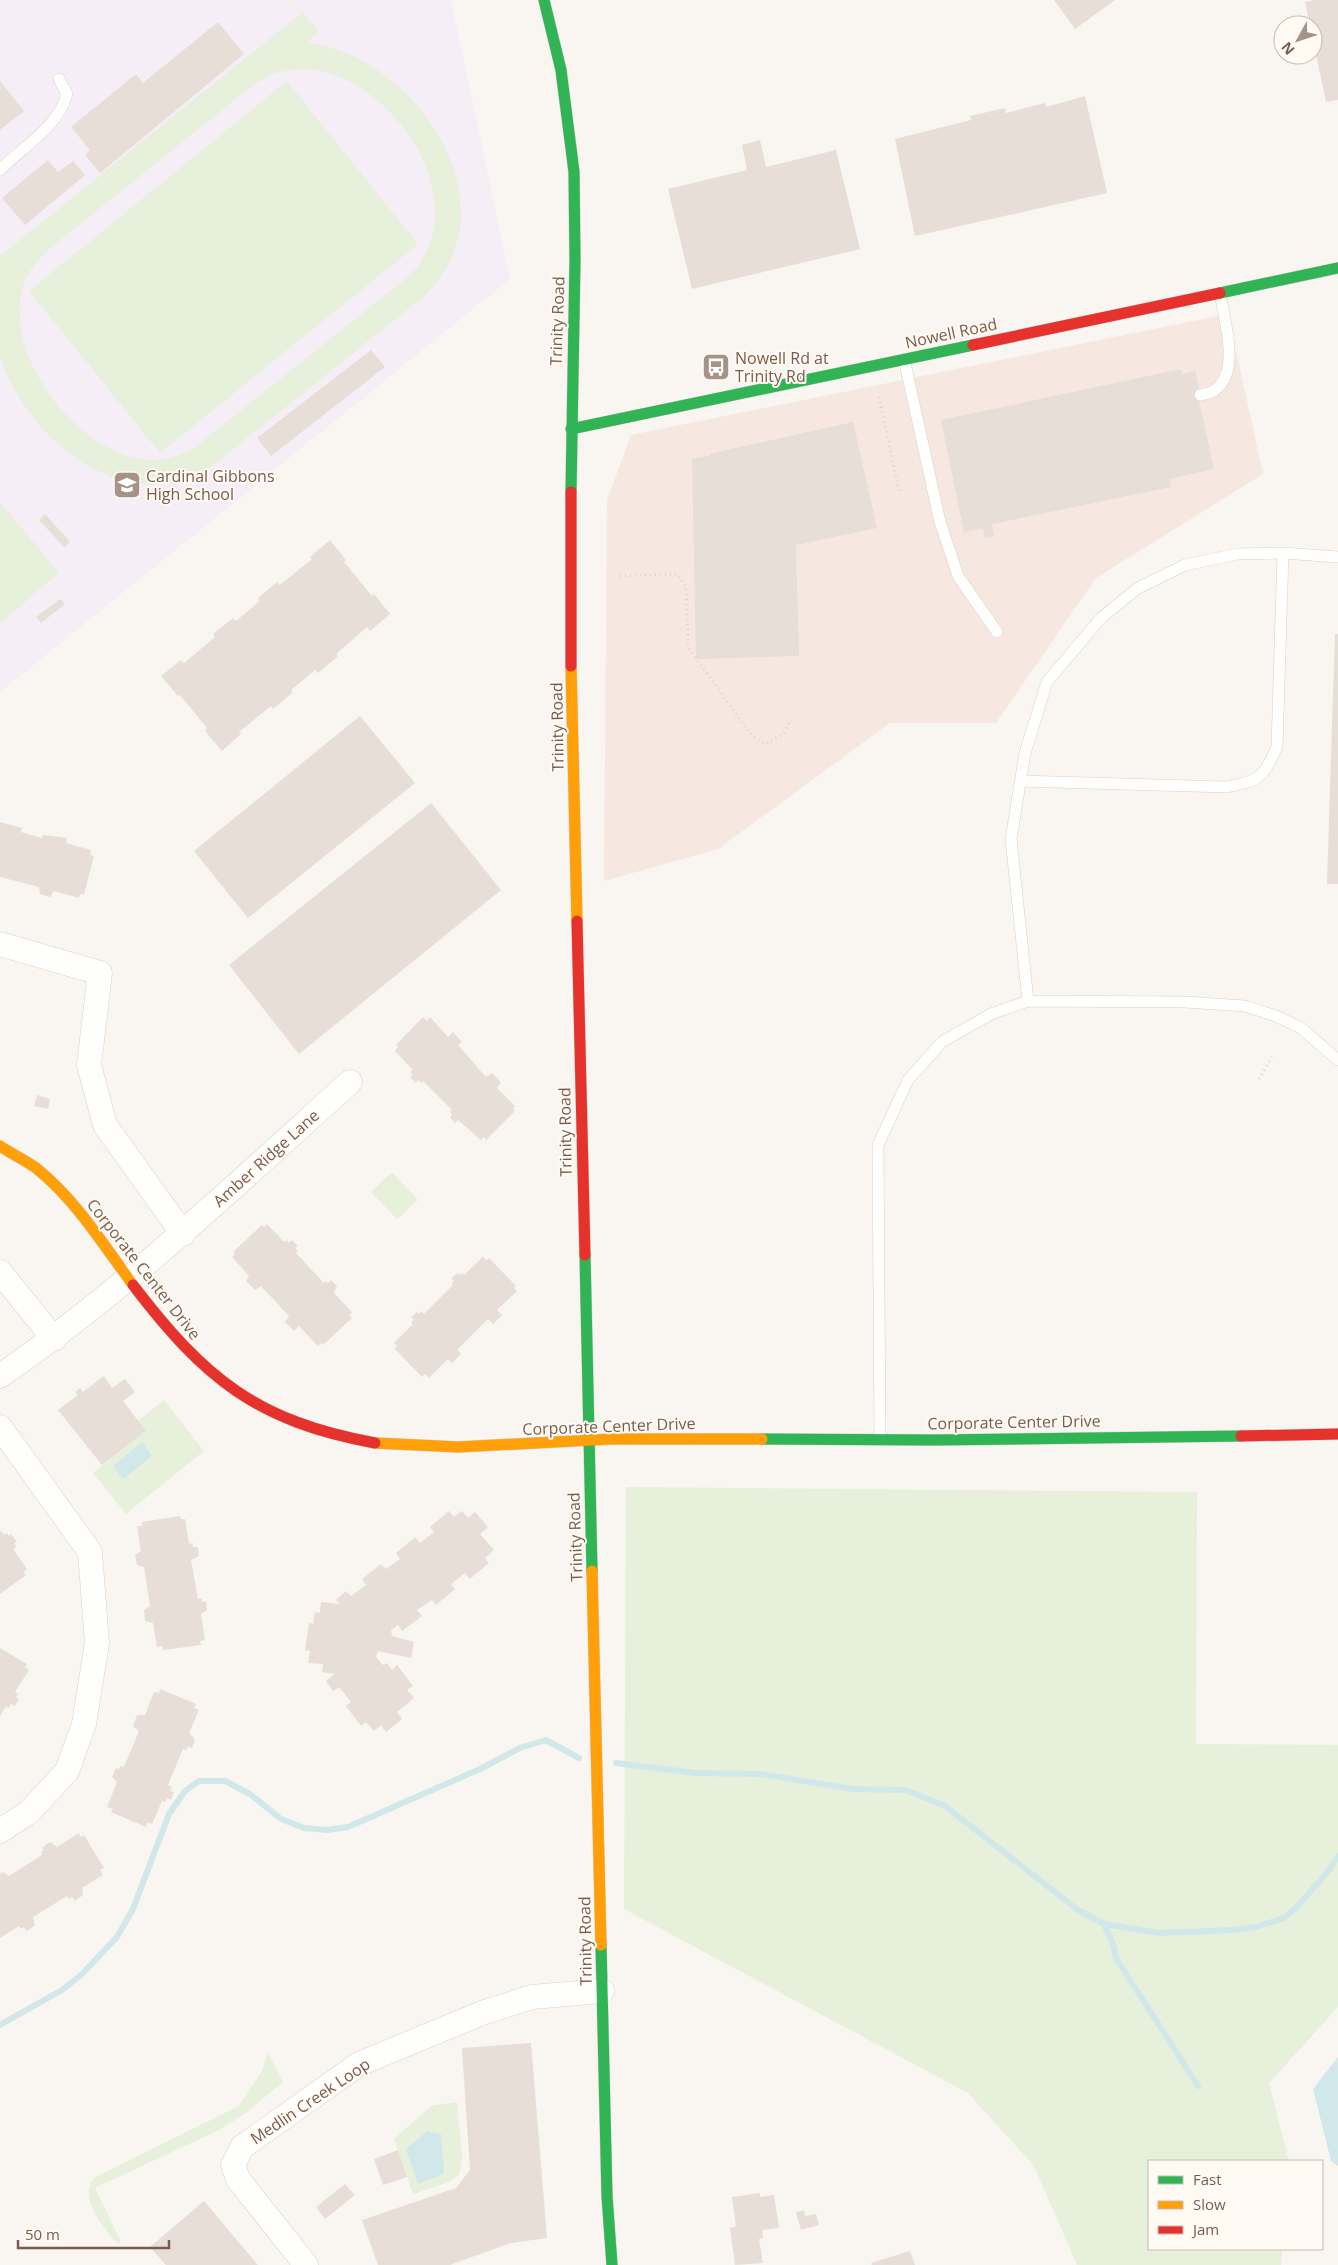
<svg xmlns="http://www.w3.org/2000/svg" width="1338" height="2265" viewBox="0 0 1338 2265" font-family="'Open Sans',sans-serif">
  <rect width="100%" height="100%" fill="#f9f5f0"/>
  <path fill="#f6e8e1" d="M1228,314l35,160 -167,104 -100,145h-106l-172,126 -114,32 3,-381 24,-65z"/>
  <path fill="#f6eef6" d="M0,0h451l59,279 -510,413z"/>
  <path fill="#e7f0db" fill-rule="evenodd" d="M303,12l16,20 -13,11c111,11 213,167 116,255l-215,172c-70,42 -155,-13 -190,-77 -7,-11 -14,-25 -17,-38 0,-9 0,-21 0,-30 0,-23 0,-46 0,-69zM295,69c91,-5 187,133 115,206l-216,173c-15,8 -30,13 -47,12 -70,-6 -147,-107 -123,-177 5,-13 14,-23 24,-33l204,-164 23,-13z
    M287,81l131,163 -258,209 -131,-162z
    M0,502l59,71 -59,50z
    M392,1172l26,28 -21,19 -26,-27z
    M164,1400l40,51 -78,63 -33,-41 53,-42 -8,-10z
    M626,1487l571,5 -1,252 142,1v262l-69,76 20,78h-140v88h133l-1,16h-204l-43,-99 -66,-73 -344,-184z
    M268,2052l15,30 -37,31 -27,17 -124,58 26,54 -3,2c-13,-16 -40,-43 -24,-66l145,-72 23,-35z
    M457,2102l5,55 -3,18 -10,7 -36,12 -19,-55 37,-33z"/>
  <path fill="#d0e8ea" d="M142,1442l10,14 -29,23 -10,-13z
    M1338,2057v109l-7,-5 -18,-72z
    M427,2131l14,3 3,40 -26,10 -12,-35z"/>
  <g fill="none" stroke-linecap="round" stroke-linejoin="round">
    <path stroke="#d0e8ea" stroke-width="6" d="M616,1763l79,10 65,1 92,15 54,1 39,16 133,104 26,14 56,9 72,-3 24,-3 28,-9 13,-11 33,-38 8,-13
      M1104,1924l10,23 2,11 82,128
      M0,2025l62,-35 19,-15 36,-38 16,-28 36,-95 16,-23 14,-10h26l25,13 31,25 23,9 23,2 21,-3 132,-58 40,-21 26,-8 33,18"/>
  </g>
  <path fill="#e6ded7" d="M1054,0h61l-40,29z
    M1315,0h23v100l-12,2 -13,-62v-15h-3l-5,-23z
    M218,22l26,32 -144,119 -15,-18 5,-5 -19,-23 65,-53 7,9z
    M0,81l24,30 -24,19z
    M1085,96l22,97 -192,43 -20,-97 76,-19 -1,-4 35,-8 1,5 39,-10 1,4z
    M760,140l6,27 70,-17 24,99 -168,40 -24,-100 79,-19 -5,-25z
    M48,160l10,12 15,-11 12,14 -60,50 -23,-27z
    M371,350l14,17 -114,89 -14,-18z
    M1181,369l1,5 13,-3 7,30h-3l15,68 -45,10 2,8 -179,37 2,12 -9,2 -2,-10 -19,4 -23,-112z
    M853,422l24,106 -81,17 3,111 -103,3 -4,-200 17,-3v-2z
    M45,514l25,28 -6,5 -25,-27z
    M330,540l16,20 -2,2 28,34 2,-2 16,20 -20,17 -3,-4 -31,27 2,2 -20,17 -3,-3 -24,20 2,2 -20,17 -2,-3 -32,26 2,2 -19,17 -17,-20 2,-3 -27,-33 -2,1 -17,-20 20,-16 3,3 31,-26 -2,-3 20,-16 3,3 24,-20 -2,-3 19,-16 3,3 32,-26 -2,-2z
    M60,599l5,5 -24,19 -5,-6z
    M1335,634h3v250h-11z
    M360,716l55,67 -167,135 -54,-67z
    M431,803l70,87 -202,164 -70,-89z
    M0,822l22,6 -1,4 21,6 1,-3 24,3 -1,5 25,7 -1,5 4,1 -10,38h-4l-1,4 -25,-7 -4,6 -10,-3 -1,-7 -39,-10z
    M423,1017l4,4 3,-4 18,20 5,-5 9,10 -4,3 28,32 6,-4 9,9 -4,6 18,18 -2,2 2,3 -29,29 -2,-3 -3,3 -23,-20 -3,3 -5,-6 2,-2 -2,-3 2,-2 -29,-29 -1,2 -4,-3 -2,3 -6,-6 3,-3 -3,-2 3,-2 -18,-19 3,-4 -2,-2z
    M37,1095l13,4 -2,10 -14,-3z
    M267,1224l17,18 3,-2 2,3 3,-3 6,6 -3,2 3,3 -2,2 28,30 2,-2 2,2 3,-3 6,6 -3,7 18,19 -3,3 3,3 -29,27 -2,-2 -3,3 -19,-20 -5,5 -9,-9 4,-6 -28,-30 -6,4 -9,-9 3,-5 -17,-19 3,-3 -2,-2 29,-27 2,2z
    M483,1257l3,4 3,-3 27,28 -2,2 3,3 -20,19 5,5 -9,9 -5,-5 -31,31 4,4 -9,9 -4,-4 -19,19 -4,-4 -3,3 -27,-28 2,-3 -3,-3 19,-19 -2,-2 3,-2 -3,-3 6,-5 2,2 3,-3 2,3 29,-29 -1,-1 2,-3 -3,-3 7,-5 2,2 3,-2 1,2z
    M104,1376l8,12 13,-9 10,13 -12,9 23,30 -44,34 -44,-55 20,-15 -3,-3 5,-4 3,4z
    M449,1511l5,6 8,-6 6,7 7,-6 13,15 -8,7 14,16 -9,8 4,5 -19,16 -5,-6 -14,11 4,5 -19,16 -4,-5 -15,10 5,6 -20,15 -4,-6 -7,5 1,6 22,6 -3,16 -33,-7 -2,6 7,8 4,-2 5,7 5,-5 16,21 -6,4 7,8 -17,14 5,7 -16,13 -5,-7 -7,6 -8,-9 -5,4 -15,-20 5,-4 -12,-15 -6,4 -7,-10 9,-7 -13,-2 1,-8 -15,-1 2,-12 -5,-1 4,-27 4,1 2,-12 5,1 1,-11 19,2 -4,-4 10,-9 5,5 15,-11 -4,-6 19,-15 5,5 14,-10 -4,-6 19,-16 5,6 14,-11 -4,-5z
    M180,1516l1,3h4l4,25 4,-1v4h5l1,9 -8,4 7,39 4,-1v4l4,-1 1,9 -6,4 4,26 -5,1 1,4 -38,5 -1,-4 -5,1 -4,-24 -8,-2 -1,-11 6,-4 -6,-39 -7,-2 -2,-10 6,-4 -4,-25h5v-4z
    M0,1530l4,5 3,-2 2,3 2,-2 6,8 -3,1 2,4 -3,2 14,20 -4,3 3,3 -26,19z
    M0,1648l27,16 -2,3 4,3 -14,22 3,2 -2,3 3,2 -4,7 -4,-2 -2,4 -3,-2 -6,10z
    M160,1689l36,15 -2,4 5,2 -10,23 6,6 -3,9 -4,-2 -2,4 -3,-1 -15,36 4,2 -2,4 4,1 -3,8 -4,-2 -2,4 -3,-1 -10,23 -5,-2 -1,5 -35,-15 2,-3 -6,-2 10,-25 -5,-5 4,-9 3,1 2,-3 3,1 15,-36 -6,-5 4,-11h8l9,-23 5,1z
    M79,1833l2,4 3,-2 20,33 -4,2 3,5 -21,13 1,7 -8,6 -3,-4 -3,2 -2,-3 -34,21 2,8 -8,6 -3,-4 -3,2 -2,-3 -19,12v-64l3,-2 6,4 33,-21 -1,-3 3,-2 -2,-2 8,-6 7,5z
    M531,2043l16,195 -36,5 -61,22h-72l-16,-45 94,-32 14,-18 -8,-122z
    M398,2150l9,27 -24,8 -9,-26z
    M345,2184l10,11 -30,24 -9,-12z
    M760,2193v4l14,-2 5,33 -17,2 1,8 -4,1 4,24 -28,2 -5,-37 6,-2 -4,-29z
    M204,2201l54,64h-92l-16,-18z
    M804,2210l1,6 11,-2 3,11 -18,5 -5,-18z
    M910,2251l5,14h-43l-1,-2z"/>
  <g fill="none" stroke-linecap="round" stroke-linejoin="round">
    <g stroke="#d7d1cb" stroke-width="12">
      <path id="lane" d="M0,170c23,-24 58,-42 67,-76l-8,-15
        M904,359l36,163 18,54 39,56
        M1200,395c5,-1 11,-2 15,-5 26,-18 9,-71 5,-97
        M1020,781l206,6c34,-6 37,-9 51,-40l6,-194
        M1028,1001l-17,-162 14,-86 22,-71 54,-64 37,-30 47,-23 52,-11 46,-1 55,4
        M880,1440l-2,-295 30,-65 34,-38 49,-28 37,-13 157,1 60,4 31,10 25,12 37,32"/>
    </g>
    <g stroke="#d7d1cb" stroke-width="25">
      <path id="street" d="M0,944l100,29 -11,92 16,60 78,109
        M0,1272l54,67
        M0,1376c126,-87 237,-192 350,-294
        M0,1427l90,125 7,91 -13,81 -17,47 -38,41 -29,19
        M306,2265l-68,-86 -5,-14 9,-18 117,-83 123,-51 50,-16 70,-6"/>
    </g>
    <g stroke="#d9d2cb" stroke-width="12">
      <path id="fast" d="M544,0l17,70 13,102 1,88 -4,232
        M1220,293l118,-25
        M571,429l402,-84
        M585,1255l7,316
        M762,1439l172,1 307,-4
        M601,1945l6,251 5,69"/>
    </g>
    <g stroke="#d9d2cb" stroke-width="12">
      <path id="slow" d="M571,666l6,255
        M0,1146c12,8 25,14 36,22 40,32 67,76 97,117
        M375,1443l83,4 153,-8h151
        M592,1571l9,374"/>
    </g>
    <g stroke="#d9d2cb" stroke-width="12">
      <path id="jam" d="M973,345l247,-52
        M571,492v174
        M577,921l8,334
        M133,1285c72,94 123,136 242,158
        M1241,1436l97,-2"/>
    </g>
    <path stroke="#dcd5d0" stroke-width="3" stroke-dasharray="1 4" stroke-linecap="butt" d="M879,397l20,94
      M620,576l57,-2 9,12 2,61 63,88 15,9 18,-11 5,-10
      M1259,1079l13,-22"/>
    <use href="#lane" stroke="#fefefd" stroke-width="11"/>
    <use href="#street" stroke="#fefefd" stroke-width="24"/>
    <use href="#fast" stroke="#30b455" stroke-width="11"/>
    <use href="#slow" stroke="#ff9f0a" stroke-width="11"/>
    <use href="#jam" stroke="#e5322d" stroke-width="11"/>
  </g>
  <defs>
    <g id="bus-square" transform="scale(1.4375)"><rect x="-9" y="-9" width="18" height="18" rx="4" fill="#a69286" stroke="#fffaf3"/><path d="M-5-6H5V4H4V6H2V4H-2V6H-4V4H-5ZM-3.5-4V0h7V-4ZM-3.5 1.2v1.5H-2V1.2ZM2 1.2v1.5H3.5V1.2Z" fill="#fff"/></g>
    <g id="school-square" transform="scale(1.4375)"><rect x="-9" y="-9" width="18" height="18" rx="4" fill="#a69286" stroke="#fffaf3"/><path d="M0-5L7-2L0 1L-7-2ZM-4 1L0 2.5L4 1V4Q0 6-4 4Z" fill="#fff"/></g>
  </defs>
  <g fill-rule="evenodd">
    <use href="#bus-square" x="716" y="367"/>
    <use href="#school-square" x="127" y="485"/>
  </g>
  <g text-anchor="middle" stroke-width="4" stroke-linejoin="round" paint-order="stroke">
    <g font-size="16" fill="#7a5c4d" stroke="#fffaf3">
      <text transform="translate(557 321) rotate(-88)" y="6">Trinity Road</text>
      <text transform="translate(951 333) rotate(-12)" y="6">Nowell Road</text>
      <text transform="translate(557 727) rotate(-91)" y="6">Trinity Road</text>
      <text transform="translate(565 1132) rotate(-91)" y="6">Trinity Road</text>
      <text transform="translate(266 1158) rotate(-42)" y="6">Amber Ridge Lane</text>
      <text transform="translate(144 1269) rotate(52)" y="6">Corporate Center Drive</text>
      <text transform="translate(1014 1422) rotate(-1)" y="6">Corporate Center Drive</text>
      <text transform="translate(609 1426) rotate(-2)" y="6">Corporate Center Drive</text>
      <text transform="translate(575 1537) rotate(-92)" y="6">Trinity Road</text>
      <text transform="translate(585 1941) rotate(-91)" y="6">Trinity Road</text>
      <text transform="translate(310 2101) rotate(-34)" y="6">Medlin Creek Loop</text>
    </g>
    <g font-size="16" fill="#7a5c4d" stroke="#fffaf3" text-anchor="start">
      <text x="735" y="364">Nowell Rd at<tspan x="735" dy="18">Trinity Rd</tspan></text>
      <text x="146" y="482">Cardinal Gibbons<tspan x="146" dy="18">High School</tspan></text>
    </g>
  </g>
  <rect x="1148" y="2160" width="175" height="90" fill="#fffaf3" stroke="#cabbb1"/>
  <rect x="1158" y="2176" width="25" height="8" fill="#30b455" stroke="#cabbb1"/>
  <text x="1193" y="2185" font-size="15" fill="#7a5c4d">Fast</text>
  <rect x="1158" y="2201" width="25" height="8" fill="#ff9f0a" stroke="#cabbb1"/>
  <text x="1193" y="2210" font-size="15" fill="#7a5c4d">Slow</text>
  <rect x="1158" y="2226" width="25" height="8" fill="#e5322d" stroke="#cabbb1"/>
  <text x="1193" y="2235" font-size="15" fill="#7a5c4d">Jam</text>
  <g transform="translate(1298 40) rotate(230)"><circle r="24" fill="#fffaf3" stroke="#cabbb1"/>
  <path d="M0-4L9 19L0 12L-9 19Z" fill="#a69286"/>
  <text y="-8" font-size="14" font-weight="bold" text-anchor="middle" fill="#7a5c4d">N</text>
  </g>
  <path d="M18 2240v8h151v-8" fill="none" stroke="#7a5c4d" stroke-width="2.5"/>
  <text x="25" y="2240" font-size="15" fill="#7a5c4d" stroke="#fffaf3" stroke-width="4" paint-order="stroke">50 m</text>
</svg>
